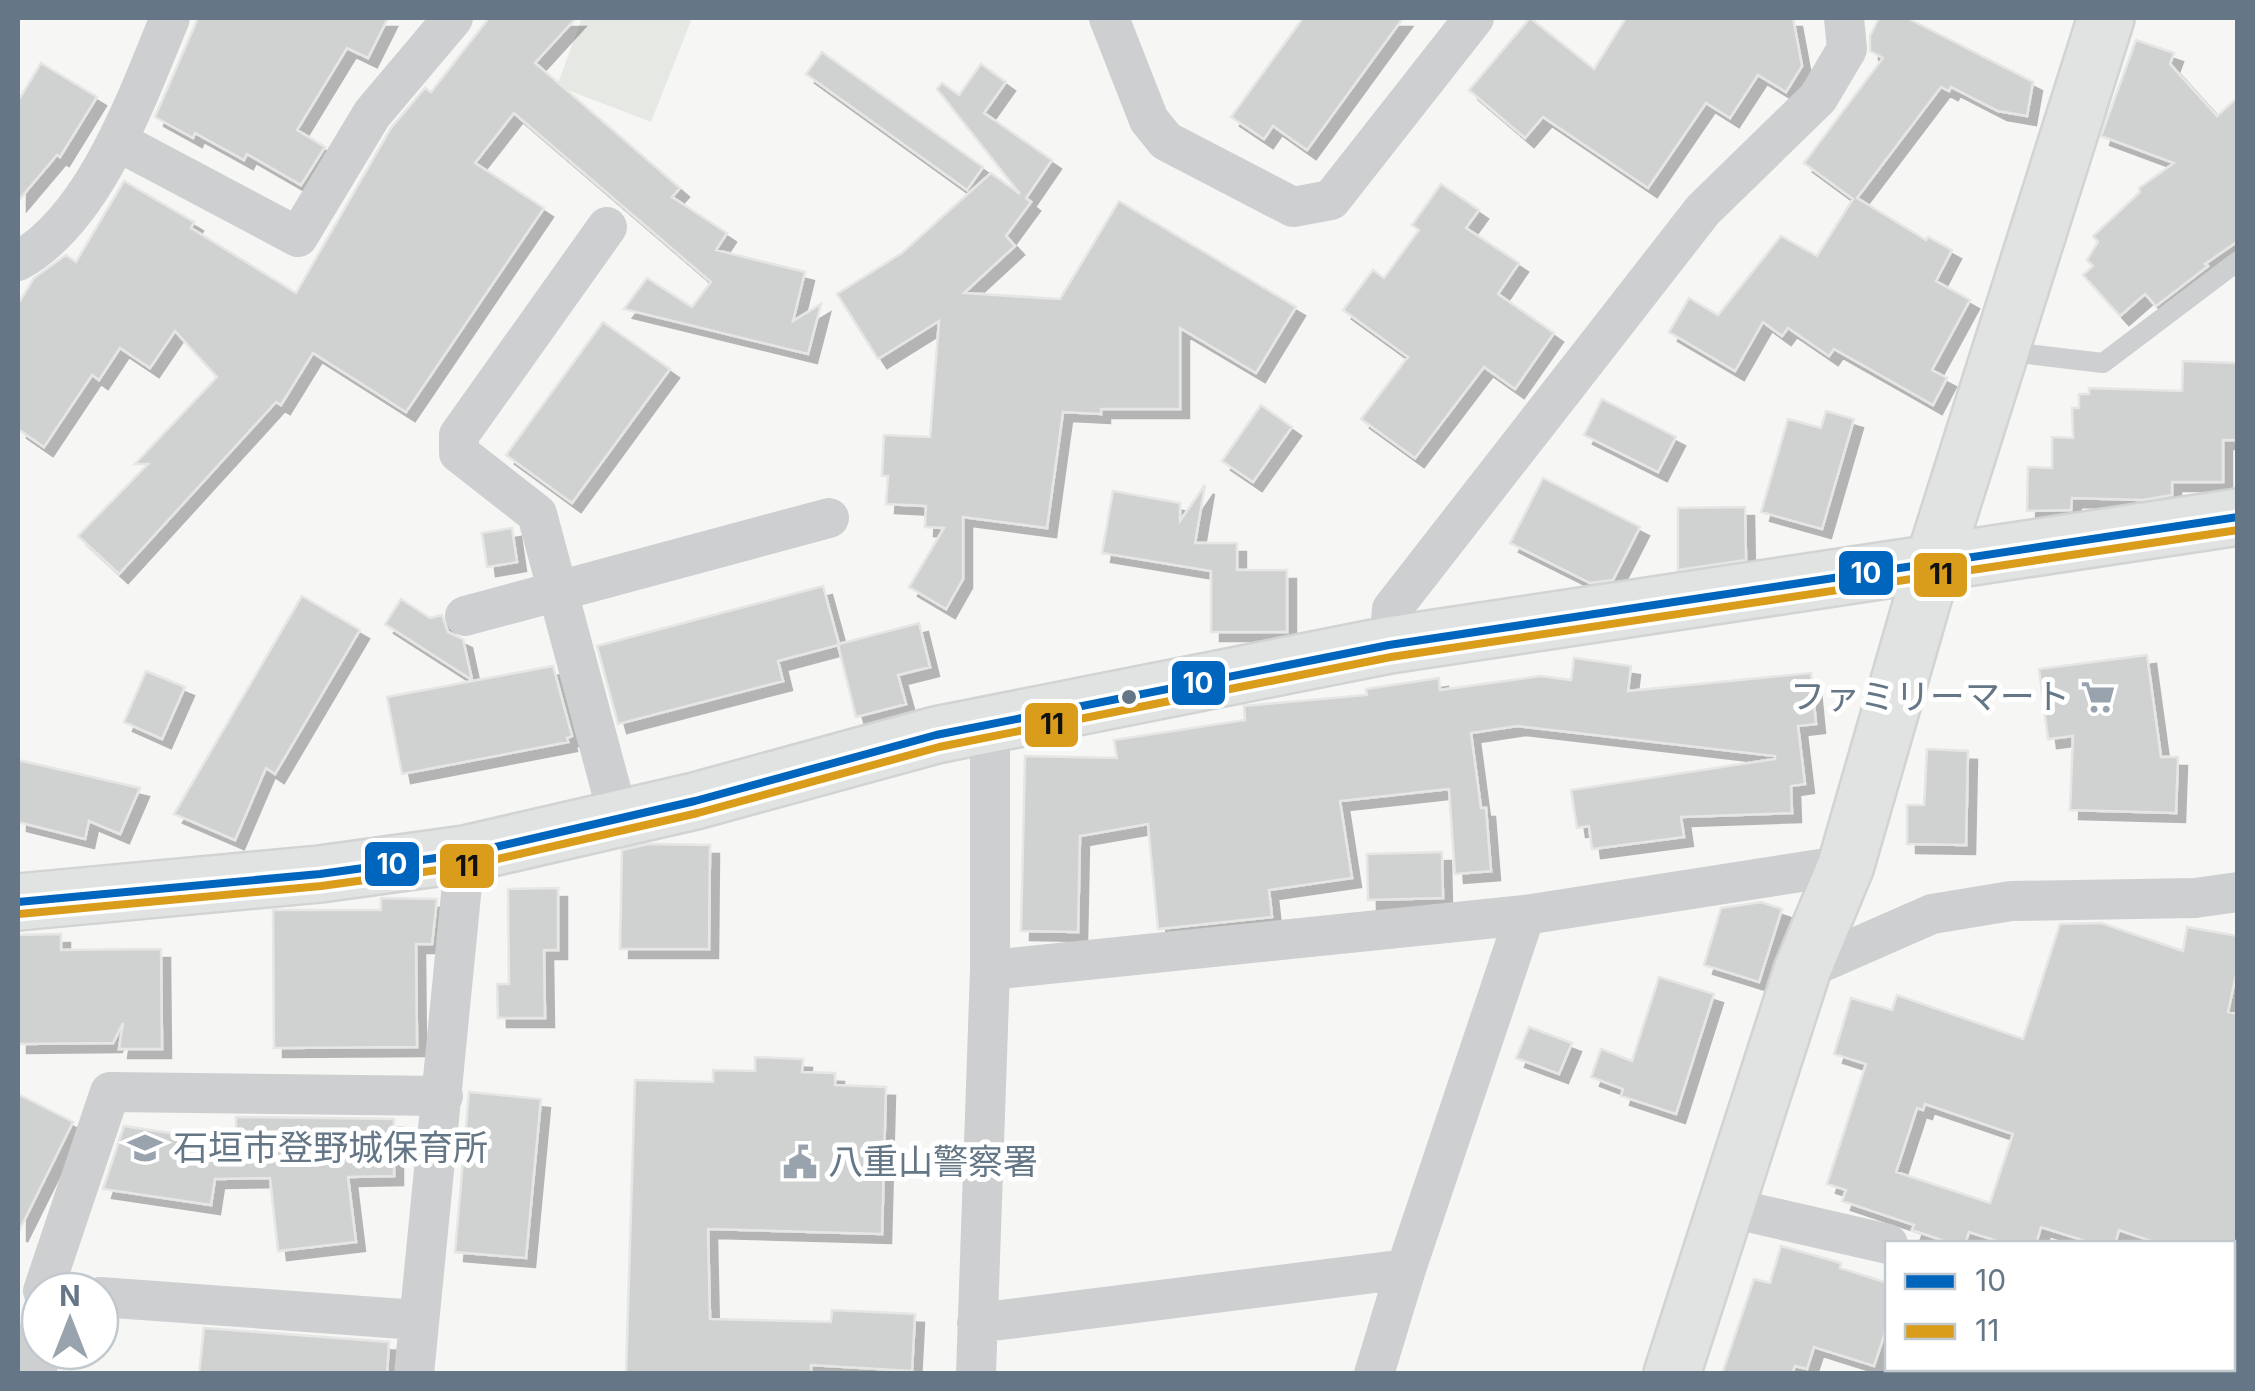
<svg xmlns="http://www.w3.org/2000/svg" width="2255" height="1391" viewBox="0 0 2255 1391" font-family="Inter,'Noto Sans JP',sans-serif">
  <defs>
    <filter id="shadow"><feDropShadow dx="9" dy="9" stdDeviation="0" flood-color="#0004"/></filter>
  </defs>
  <rect width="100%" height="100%" fill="#f6f6f5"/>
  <path fill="#e6e9e3" d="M582,18h110l-41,104 -94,-36z"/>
  <path fill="#d0d1d1" stroke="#e6e6e4" stroke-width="2.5" fill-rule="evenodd" filter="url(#shadow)" d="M198,18h190l-20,40 -21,-10 -50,82 28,17 -24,38 -54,-31 -3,6 -49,-27 -2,5 -38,-21z
    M489,18h87l-41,45 145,125 -8,9 55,36 -11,17 89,22 -12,49 28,-17 -13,50 -184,-45 23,-31 45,29 19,-25 -197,-169 -39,50 69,45 -138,204 -93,-59 -32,52 -5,-3 -157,172 -41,-38 70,-72h-13l82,-87 -42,-46 -25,37 -30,-20 -21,32 -7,-5 -48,72 -26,-18v-125l16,-26 32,-23 10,7 48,-81 70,41 -3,6 105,65 95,-165 34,-40 6,4z
    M1303,18h100l-96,132 -34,-24 -9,13 -33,-22z
    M1530,18l64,51 32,-51h167l9,48 -16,26 -28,-17 -28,43 -24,-15 -58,85 -105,-71 -18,21 -56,-48z
    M1879,18h28l126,64 -6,34 -29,-5 -47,-24 -2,4 -8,-4 -84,111 69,42 2,-3 24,13 -16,31 34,19 -38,70 15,8 -14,27 -99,-56 -5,7 -41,-28 -6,8 -19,-14 -28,49 -66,-39 20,-34 29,17 63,-79 36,20 36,-57 -49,-36 79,-105 -13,-7v-15z
    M2136,40l38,13 -4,11 47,52 21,-19v144l-33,23 3,2 -52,40 -11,-12 -25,22 -37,-41 10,-9 -6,-6 11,-18 -5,-6 47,-44 -1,-4 35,-25 -73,-27z
    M822,52l161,115 -16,23 -161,-116z
    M41,63l56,34 -37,60 -3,-2 -39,46v-100z
    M981,64l25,18 -22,31 68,47 -26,38 5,4 -25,34 9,10 -51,47 96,6 59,-98 177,106 -40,66 -76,-45v81h-79v5l-38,-2 -16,116 -84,-11v62l-17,30 -37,-22 35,-59 -19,-1 1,-21 -40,-2 2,-28h-6l2,-41 46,2 9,-116 -61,38 -41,-65 65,-41 89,-80 29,21 -83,-105 5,-6 17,12z
    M1441,184l38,26 -13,18 53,35 -21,31 56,39 -39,56 -31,-22 -69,91 -54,-39 47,-62 -65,-47 30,-40 11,8 35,-48 -7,-5z
    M603,322l67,47 -98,134 -66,-48z
    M2183,361l55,2v77h-15v42h-51v13l-29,5 -71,-2 -1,12 -44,1 1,-44 24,1v-31l21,1 -1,-30h7v-14h10v-6l93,3z
    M1602,399l74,38 -18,35 -74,-37z
    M1261,405l31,22 -39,55 -31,-21z
    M1826,411l28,8 -32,110 -61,-17 27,-93 33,9z
    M1543,478l97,49 -27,53 -23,3 -80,-40z
    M1205,485l-10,58h42v27h50v62h-76v-61l-109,-18 11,-62 67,12v18z
    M1745,507l1,53 -68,10v-62z
    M512,528l5,34 -30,5 -5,-34z
    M823,586l16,58 80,-21 11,44 -32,8 8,29 -50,13 -18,-72 -60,16 5,20 -165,43 -21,-78z
    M302,596l58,34 -85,144 -9,-6 -31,72 -61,-26z
    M401,599l29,19 12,-3 6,17 15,7 9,41 -87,-56z
    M2147,655l14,102h17l-2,56 -106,-3 3,-74 -25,3 -9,-70z
    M1574,658l57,8 -3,25 183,-18 5,51 -18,2 7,58 -14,2 1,27 -111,4 3,20 -92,12 -3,-23 -12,2 -6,-38 204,-31v-3l-258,-30 -46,7 10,75h5l5,63 -36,3 -6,-85 -109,12 12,77 -83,12 3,27 -114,12 -10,-105 -68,12 -2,96 -57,-1 4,-175 92,2 -3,-18 131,-20 -1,-14 123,-11 -1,-6 73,-11 1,12 100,-14 31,4z
    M553,666l19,70 -5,2 1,4 -166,32 -15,-77z
    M146,671l39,16 -23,52 -38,-17z
    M1927,749l41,2 -2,94 -59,-1v-39h17z
    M18,760l122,28 -20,46 -31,-13 -4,18 -67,-17z
    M649,844l61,1 -1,104h-89l2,-99z
    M1442,852l1,46 -75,2 -1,-46z
    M558,888v62h-14l1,68h-47l-1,-34h12l-1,-95z
    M381,898l56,1 -5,45h-16l1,103 -143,1 -1,-138h108z
    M1761,902l21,7 -23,73 -55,-17 17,-57z
    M2101,923l82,28 4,-24 51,9v29l-10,47 10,2v230h-78l-41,-14 -4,14h-20l-54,-17 -5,17h-29l-38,-12 -4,12h-12l-41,-14 2,-5 -72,-24 4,-11 -19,-6 39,-120 -32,-10 17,-56 41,12 5,-15 126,44 37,-115zM1925,1104l88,30 -23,69 -94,-31 21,-64 6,2z
    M61,934v16l100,-1 1,100h-43l4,-26 -10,20 -95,1v-109z
    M1659,977l55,17 -38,120 -55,-18 2,-7 -32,-12 10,-28 31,12z
    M1529,1027l43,16 -13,31 -43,-16z
    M755,1057l48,2 -1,13 33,1v12l51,2 -4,147 -174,-5 2,90 121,3 1,-12 83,4 -3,57 -101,-6v9h-185l9,-294 78,2v-12l42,1z
    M469,1092l72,7 -15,159 -71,-6z
    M18,1094l55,28 -55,111z
    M236,1117l158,2v57l-46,1 8,65 -78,9 -8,-73 -55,1 -4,26 -108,-16 21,-63 112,17z
    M1781,1246l60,17 -1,5 48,15v41l-14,42 -60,-19 -7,22 -12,-3 -3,8h-70l32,-95 16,4z
    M204,1328l185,14 -2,32h-188z"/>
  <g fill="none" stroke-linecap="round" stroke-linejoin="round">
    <g stroke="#d2d4d4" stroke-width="60">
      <path id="secondary" d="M18,902l302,-28 145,-20 230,-53 241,-66 453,-90 849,-128
        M1672,1374l130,-403 44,-106 87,-301 173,-546"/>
    </g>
    <path stroke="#cdcfd0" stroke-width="20" d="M2002,351l101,12 135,-102"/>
    <path stroke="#cdcfd0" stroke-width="40" d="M1109,18l40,102 17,21 127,66 38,-7 143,-182
      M119,142l179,95 74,-123 81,-96
      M607,227l-148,208v18l78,61 82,305
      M18,261c77,-42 120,-166 152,-243
      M465,616l364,-98
      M1389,645l3,-36 311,-399 115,-112 29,-49 -3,-31
      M990,970l535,-55 321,-50
      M1802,971l130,-57 79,-13 184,-3 43,-6
      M1726,1207l162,37
      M43,1291l67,-199 333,4
      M100,1297l317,23
      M2232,1321l6,1
      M977,1323l429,-54
      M37,1374l3,-46
      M414,1374l51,-520
      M976,1374l14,-404v-247
      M1374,1374l32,-105 119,-354"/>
    <use href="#secondary" stroke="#e1e2e2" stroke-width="55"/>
    <g stroke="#fff" stroke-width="15">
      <path id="bus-1" d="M18,902l302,-28 145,-20 230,-53 241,-66 453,-90 849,-128"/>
    </g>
    <g stroke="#fff" stroke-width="15">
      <path id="bus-2" d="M19,914l302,-28 146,-20 231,-53 241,-66 452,-90 847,-127"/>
    </g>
    <use href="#bus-1" stroke="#0065bd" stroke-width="8"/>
    <use href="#bus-2" stroke="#da9d1b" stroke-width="8"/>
  </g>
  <defs>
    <g id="supermarket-bare" transform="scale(2.7)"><path d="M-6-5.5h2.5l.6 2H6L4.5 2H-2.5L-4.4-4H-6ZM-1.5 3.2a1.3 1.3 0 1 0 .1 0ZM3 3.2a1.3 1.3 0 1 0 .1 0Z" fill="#98a3ad" stroke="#fff" stroke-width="2.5" paint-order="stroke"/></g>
    <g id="school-bare" transform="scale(2.7)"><path d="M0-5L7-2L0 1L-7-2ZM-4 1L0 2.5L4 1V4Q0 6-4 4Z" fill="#98a3ad" stroke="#fff" stroke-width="2.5" paint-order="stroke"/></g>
    <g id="civic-bare" transform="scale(2.7)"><path d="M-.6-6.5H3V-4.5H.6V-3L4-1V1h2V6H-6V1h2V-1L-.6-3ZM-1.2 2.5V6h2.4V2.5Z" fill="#98a3ad" stroke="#fff" stroke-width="2.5" paint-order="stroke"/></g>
  </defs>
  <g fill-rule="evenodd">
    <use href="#supermarket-bare" x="2098" y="697"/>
    <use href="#school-bare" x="145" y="1148"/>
    <use href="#civic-bare" x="800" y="1162"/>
  </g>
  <circle fill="#657786" stroke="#fff" stroke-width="4" cx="1129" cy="697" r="9"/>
  <g text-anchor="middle" stroke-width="10" stroke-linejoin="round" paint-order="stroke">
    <g font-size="35" fill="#657786" stroke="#fff" text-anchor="start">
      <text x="2070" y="709" text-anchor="end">ファミリーマート</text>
      <text x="173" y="1160">石垣市登野城保育所</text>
      <text x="828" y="1174">八重山警察署</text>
    </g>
  </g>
  <g stroke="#fff" stroke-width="4">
    <rect x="1837" y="549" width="58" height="48" rx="10" fill="#0065bd"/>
    <rect x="1912" y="551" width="57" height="48" rx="10" fill="#da9d1b"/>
    <rect x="1170" y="659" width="57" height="48" rx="10" fill="#0065bd"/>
    <rect x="1023" y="701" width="57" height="48" rx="10" fill="#da9d1b"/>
    <rect x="363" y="840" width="58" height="48" rx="10" fill="#0065bd"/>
    <rect x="438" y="842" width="58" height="48" rx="10" fill="#da9d1b"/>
  </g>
  <g font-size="28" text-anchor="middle" font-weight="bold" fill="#fff">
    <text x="1866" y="583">10</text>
    <text x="1198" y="693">10</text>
    <text x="392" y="874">10</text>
  </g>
  <g font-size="28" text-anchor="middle" font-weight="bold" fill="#111">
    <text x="1941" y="584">11</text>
    <text x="1052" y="734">11</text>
    <text x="467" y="876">11</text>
  </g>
  <rect width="2255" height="1391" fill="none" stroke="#657786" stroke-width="40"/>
  <rect x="1885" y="1241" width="350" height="130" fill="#ffffff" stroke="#c1c9cf" stroke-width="2.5"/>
  <rect x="1905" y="1274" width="50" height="15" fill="#0065bd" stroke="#c1c9cf" stroke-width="2.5"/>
  <text x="1975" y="1291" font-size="30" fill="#657786">10</text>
  <rect x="1905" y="1324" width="50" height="15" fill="#da9d1b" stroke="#c1c9cf" stroke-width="2.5"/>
  <text x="1975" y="1341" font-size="30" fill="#657786">11</text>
  <g transform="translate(70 1321)"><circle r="48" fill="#ffffff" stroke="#c1c9cf" stroke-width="2.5"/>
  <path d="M0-8L18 38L0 25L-18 38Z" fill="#98a3ad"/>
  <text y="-15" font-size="28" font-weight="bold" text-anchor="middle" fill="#657786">N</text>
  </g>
</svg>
